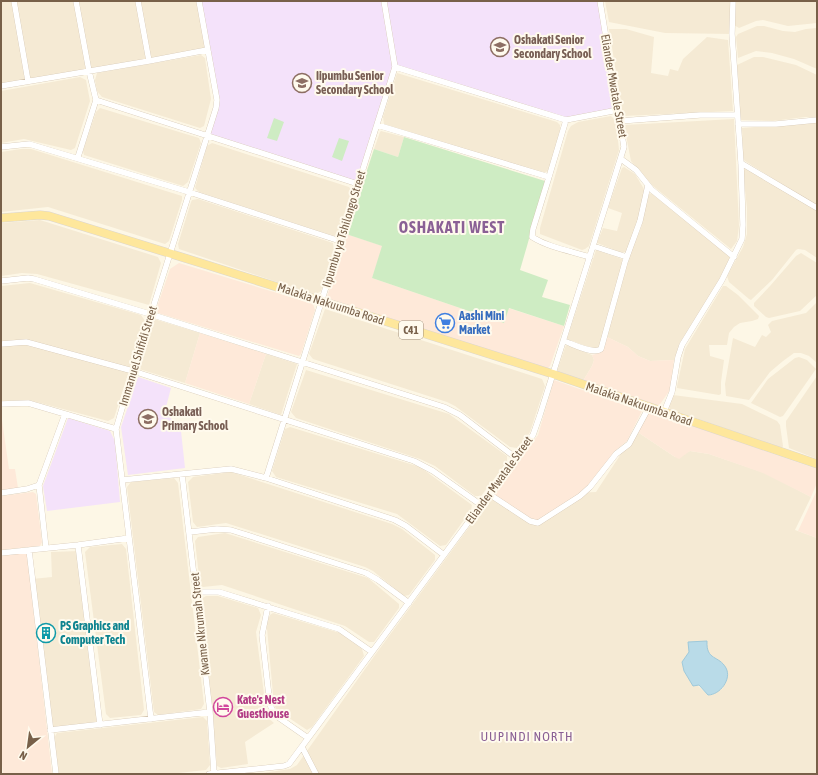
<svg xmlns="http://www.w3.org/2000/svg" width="818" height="775" viewBox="0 0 818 775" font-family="'Asap Condensed',sans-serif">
  <rect width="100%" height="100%" fill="#fdf7e6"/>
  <path fill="#f5ead4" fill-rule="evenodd" d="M1,1h198l8,49 -206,36z
    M605,1h128l-1,33 -67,-1 -56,-11z
    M735,1h82v22l-29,3 -25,-6 -7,1 -17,7 -5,-3z
    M757,26h7l19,5 12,1 11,-3 11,-1v41l-23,-10 -22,-6 -16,-2 -18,7 -2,-21 2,-3z
    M609,29h17l28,8 -3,36 17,3 2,-7 8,2 5,-12 24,-22 21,3 5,71 -110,5z
    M201,55l4,3 6,41 -7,27 -4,2 -98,-31 -5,-6 -2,-11 2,-7z
    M754,57h9l33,8 21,10v42h-12l-32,4 -33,-1 -3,-55z
    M397,73l160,49 3,3v5l-10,36 -2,5 -5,2 -159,-49 -1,-7z
    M80,77l6,3 4,21 -15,47 -4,2 -47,-11 -23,4v-52z
    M100,108l99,30 2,5 -13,39 -5,4 -99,-31 -1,-4 13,-39z
    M611,116l5,5 3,29 -30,96 -4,3 -3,1 -42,-16v-6l28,-97 3,-5 7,-4z
    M734,119l5,107 -2,15 -6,8 -78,-63 -22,-25 -7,-36z
    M817,122v84l-72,-45 -2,-2 -1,-31z
    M381,131l23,6 -6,20 -24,-8 6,-17z
    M212,143l137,44 2,3 -1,5 -11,37 -2,3 -3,1 -135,-44 -4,-4 12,-42z
    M21,149h10l151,47v4l-13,41 -4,3 -117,-37 -47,5v-60z
    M624,167l11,7 9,15v7l-7,29 -11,27h-6l-23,-9 6,-15 14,3 5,-18 -14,-5 14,-40z
    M745,168l72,43v47l-12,-8 -7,-1 -2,1 -24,30 -21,20 -2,-1 -20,-17 -2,-6 16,-29 4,-13v-26l-4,-35z
    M652,193l77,63 1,3 -10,21 -41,64 -5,16 -24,1 -12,-5 -10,-9 -21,-10 24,-86 10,-23 8,-34z
    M198,199l135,44 1,8 -13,40 -6,4 -136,-46 -1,-5 13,-42 1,-2z
    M40,220l118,37 3,6 -12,42 -112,-31 -15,-1 -21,3v-53z
    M596,250l26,9 1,4 -24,84 -2,2 -6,-1 -24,-9z
    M801,253l16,10v32l-17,16 -31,7 -3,-1 -12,-11v-3l16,-17 26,-30z
    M30,283l111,32 4,6 -31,97 -6,3 -79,-21 -28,1v-115z
    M723,286h3l12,9 21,21 -1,3 -6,2 -12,2 -6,4 -5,6 -2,12h-18l1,11 14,4 -3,22v12l-2,1 -42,-7v-2l8,-37z
    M817,302v61l-8,-7 -8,-3h-7l-11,8 -13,11 -21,28 -23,-4 -1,-12 8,-46 22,9 7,-12 4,2 5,-5 -3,-7 4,-4 34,-8z
    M325,309l217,70 3,7 -15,46 -6,10 -7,6 -7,-1 -55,-41 -8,-4 -134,-43 -4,-5z
    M154,319l46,14 -15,50 -46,-14z
    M566,345l26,10 2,5 -2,6 -9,15 -24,-7 -2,-3z
    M266,354l31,10 -16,51 -32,-11z
    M799,357l8,3 9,9 -33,47 -3,1 -29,-14 17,-24 27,-21z
    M306,370l143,44 58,42v6l-26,34h-6l-40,-30 -15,-7 -124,-41 -5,-6z
    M817,376v83l-28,-11 -3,-22v-5z
    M673,395l69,9 35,17 3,4 3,21 -1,2 -112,-39 -2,-3z
    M290,427l130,40 52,38 -1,5 -25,35 -6,1 -43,-32 -121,-37 -4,-6 13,-42z
    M636,431l39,26 15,-6 19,3 56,19 46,24 -16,33 22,8v236h-554v-1l27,-4 7,-4 78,-110 117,-159 104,-4zM707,649l3,5 16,14 -3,20 -11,7h-4l-20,-18 -4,-6 -2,-9 7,-10z
    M231,472l161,52 10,5 33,26v5l-26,35 -5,1 -31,-25 -8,-4 -139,-44 -29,4 -4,-5 -5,-40 5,-5z
    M174,478l4,5 26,221 -3,5 -43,6 -4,-3 -27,-225 4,-5z
    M225,533l143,45 31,26v4l-25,34h-5l-24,-16 -123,-41 -19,2 -3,-2 -5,-44 3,-4z
    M122,544l4,5 18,161 -3,5 -31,3 -4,-4 -21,-162 5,-5z
    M79,551l21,174 -50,5 -18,-151 20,-2 -1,-25z
    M206,596h12l40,12 3,7 -5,17 11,85 7,6 -29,19 3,22 -27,4 -4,-2 -16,-167z
    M273,613l67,20 22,16 2,7 -52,71 -5,3 -30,-20 -3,-5 -7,-77v-7l3,-6z
    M203,717l4,4 3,44 -4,5 -37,4h-110l-5,-36 3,-5z"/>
  <path fill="#fee9d9" d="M346,234l37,12 -11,32 132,45 4,-15 56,18 -14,40 -3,3 -221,-69z
    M179,263l134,41 2,6 -14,44 -2,2 -141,-43 -2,-3 14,-41z
    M200,333l66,21 -17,50 -64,-21z
    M607,337l21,10 10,9 12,5 24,-1 -4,30 -12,17 -75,-26 9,-15 2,-6 -2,-5 7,-2 4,-4z
    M554,380l88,31 -15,30 -11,9 -36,46 -42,27 -46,-27 46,-61z
    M647,410l170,59v14l-6,14 -48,-24 -54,-19 -19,-3 -11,8 -4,-2 -39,-26z
    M1,413l8,56h6l3,19 -17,2z
    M817,490v48l-19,-7z
    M33,492l3,2 6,48 -2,4 -39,4v-54z
    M27,552l25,222h-49l-2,-21v-198z"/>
  <path fill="#f4e2fa" d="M199,1h401l18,109 -52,10 -171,-53 -37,117 -151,-48 9,-28z
    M138,377l33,11 -6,23 16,20 4,37 -57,7 -7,-48z
    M68,418l42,13 5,10 5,61 -73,9 -4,-25z"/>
  <path fill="#ceecc3" d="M274,118l10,4 -7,19 -10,-3z
    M404,137l141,44 -18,65 -7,24 28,10 -6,17 28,8 -6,21 -55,-18 -5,15 -132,-45 10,-32 -36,-12 28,-85 24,8z
    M339,138l10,3 -7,20 -10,-4z"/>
  <path fill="#b9dbe8" stroke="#9fc9da" d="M707,641c-1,20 12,14 19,27 6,11 -6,27 -18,27l-9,-10 -6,1 -9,-15 -2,-9 7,-10 -1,-10z"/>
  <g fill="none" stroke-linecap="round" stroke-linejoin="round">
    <g stroke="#d0c0ab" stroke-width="6">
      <path id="minor" d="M14,1l14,80
        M76,1l13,70 7,29 262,84
        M138,1l11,60
        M395,67l171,53 52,-10
        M1,86l148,-25 58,-11
        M620,121l80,-6h37
        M738,124h38l41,-4
        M377,125l172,52 17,-57
        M1,147l28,-3 160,48 151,49
        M78,157l18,-57
        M621,159l15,11 16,20 82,67
        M741,163l76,45
        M549,177l-16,52 -1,8c18,11 39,14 58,20
        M593,246l34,11
        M1,281l27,-3 6,1 116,35 294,93 16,8 56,43
        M564,341c9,3 29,14 37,8l24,-87 15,-41 8,-36
        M1,344l25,-2 107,29 281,90 19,10 48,34
        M1,404l27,-1 88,26
        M664,412l8,-20 6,-35 4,-12 40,-65 20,-41 1,-14 -2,-62 -9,-129 1,-33
        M182,474l28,238 4,61
        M266,478l129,-411 -11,-66
        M122,480l109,-11 35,9 129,42 11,6 38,29
        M39,485l7,63
        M1,493l26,-4 12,-4 26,-71
        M489,494l41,27 8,2 3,-2 39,-25 10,-9 26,-33 13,-10 20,-37
        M190,532l27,-3 14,1 135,43 12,7 31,23
        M78,545l22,180
        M1,553l28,-3
        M196,592h23l120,37 33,23
        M268,606l-6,29 8,70 5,10 33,23
        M151,719l-35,-290 17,-58 83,-263 1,-8 -18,-99
        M50,730l160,-18
        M302,747l14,27
        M56,774l-27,-224 49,-5 51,-7
        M209,774l75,-8 5,-2 244,-329 7,-20 84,-268 -24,-146"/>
    </g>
    <g stroke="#dcd6d0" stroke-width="9">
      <path id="primary" d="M1,218l39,-3 9,1 155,48 349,110 264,90"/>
    </g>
    <use href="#minor" stroke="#fff" stroke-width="5.5"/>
    <use href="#primary" stroke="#fee79c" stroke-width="8"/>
  </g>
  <defs>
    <g id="school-ring" transform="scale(1)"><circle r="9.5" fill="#fffaed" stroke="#8d6e63" stroke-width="1.5"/><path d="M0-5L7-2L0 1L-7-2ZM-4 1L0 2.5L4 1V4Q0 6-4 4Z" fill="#8d6e63"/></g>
    <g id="supermarket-ring" transform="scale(1)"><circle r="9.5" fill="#fffaed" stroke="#3f7fe0" stroke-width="1.5"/><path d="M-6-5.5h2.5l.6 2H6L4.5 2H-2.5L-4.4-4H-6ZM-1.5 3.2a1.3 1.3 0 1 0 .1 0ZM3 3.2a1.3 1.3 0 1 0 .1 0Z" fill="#3f7fe0"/></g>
    <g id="building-ring" transform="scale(1)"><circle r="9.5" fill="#fffaed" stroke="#0f9aa8" stroke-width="1.5"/><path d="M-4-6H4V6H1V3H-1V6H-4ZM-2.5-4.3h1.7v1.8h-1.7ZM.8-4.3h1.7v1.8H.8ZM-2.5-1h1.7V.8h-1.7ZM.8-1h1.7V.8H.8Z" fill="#0f9aa8"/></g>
    <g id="hotel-ring" transform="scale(1)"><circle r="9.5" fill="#fffaed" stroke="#d1479c" stroke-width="1.5"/><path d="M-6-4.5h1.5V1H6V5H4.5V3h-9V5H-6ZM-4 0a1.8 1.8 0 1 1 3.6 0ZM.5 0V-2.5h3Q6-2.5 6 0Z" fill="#d1479c"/></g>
  </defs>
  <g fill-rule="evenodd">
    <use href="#school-ring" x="500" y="47"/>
    <use href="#school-ring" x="302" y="83"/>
    <use href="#supermarket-ring" x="445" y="323"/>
    <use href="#school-ring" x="148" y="419"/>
    <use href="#building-ring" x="46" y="633"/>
    <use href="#hotel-ring" x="223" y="707"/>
  </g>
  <g text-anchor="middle" stroke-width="4" stroke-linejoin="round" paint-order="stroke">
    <rect fill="#fffaed" stroke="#a08e7a" stroke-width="1" x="399" y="321" width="24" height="18" rx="3"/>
    <g font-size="11" font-weight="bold" fill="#786049">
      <text x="411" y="334">C41</text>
    </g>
    <g font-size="12" font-weight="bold" fill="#785e54" stroke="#fffaed" text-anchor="start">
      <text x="514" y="44">Oshakati Senior<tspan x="514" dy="14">Secondary School</tspan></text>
      <text x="316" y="80">Iipumbu Senior<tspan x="316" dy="14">Secondary School</tspan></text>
      <text x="162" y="416">Oshakati<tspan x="162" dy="14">Primary School</tspan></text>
    </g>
    <g font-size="12" fill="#786049" stroke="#fffaed">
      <text transform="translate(614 86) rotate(80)" y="4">Eliander Mwatale Street</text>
      <text transform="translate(344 229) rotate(-73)" y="4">Iipumbu ya Tshilongo Street</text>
      <text transform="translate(331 304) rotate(18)" y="4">Malakia Nakuumba Road</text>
      <text transform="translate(138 356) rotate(-73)" y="4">Immanuel Shifidi Street</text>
      <text transform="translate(639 404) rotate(19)" y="4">Malakia Nakuumba Road</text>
      <text transform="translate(499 480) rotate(-54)" y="4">Eliander Mwatale Street</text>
      <text transform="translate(200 624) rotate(-96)" y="4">Kwame Nkrumah Street</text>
    </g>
    <g font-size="12" font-weight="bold" fill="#366cbe" stroke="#fffaed" text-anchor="start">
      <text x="459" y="320">Aashi Mini<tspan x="459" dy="14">Market</tspan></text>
    </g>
    <g font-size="12" font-weight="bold" fill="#0d838f" stroke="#fffaed" text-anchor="start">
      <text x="60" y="630">PS Graphics and<tspan x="60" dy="14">Computer Tech</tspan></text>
    </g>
    <g font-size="12" font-weight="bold" fill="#b23c85" stroke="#fffaed" text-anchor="start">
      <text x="237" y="704">Kate's Nest<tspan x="237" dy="14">Guesthouse</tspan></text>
    </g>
    <g font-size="13" letter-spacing="1" fill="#8a6095" stroke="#fffaed">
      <text x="527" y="741">UUPINDI NORTH</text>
    </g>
    <g font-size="16" font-weight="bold" letter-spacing="1" fill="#8a6095" stroke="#fffaed">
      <text x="452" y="233">OSHAKATI WEST</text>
    </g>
  </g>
  <rect width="818" height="775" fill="none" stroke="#786049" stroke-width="4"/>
  <g transform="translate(28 747) rotate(209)" stroke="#fffaed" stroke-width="3" paint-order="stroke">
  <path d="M0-3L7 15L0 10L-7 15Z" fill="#786049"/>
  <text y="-6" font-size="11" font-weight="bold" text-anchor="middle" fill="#786049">N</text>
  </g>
</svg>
